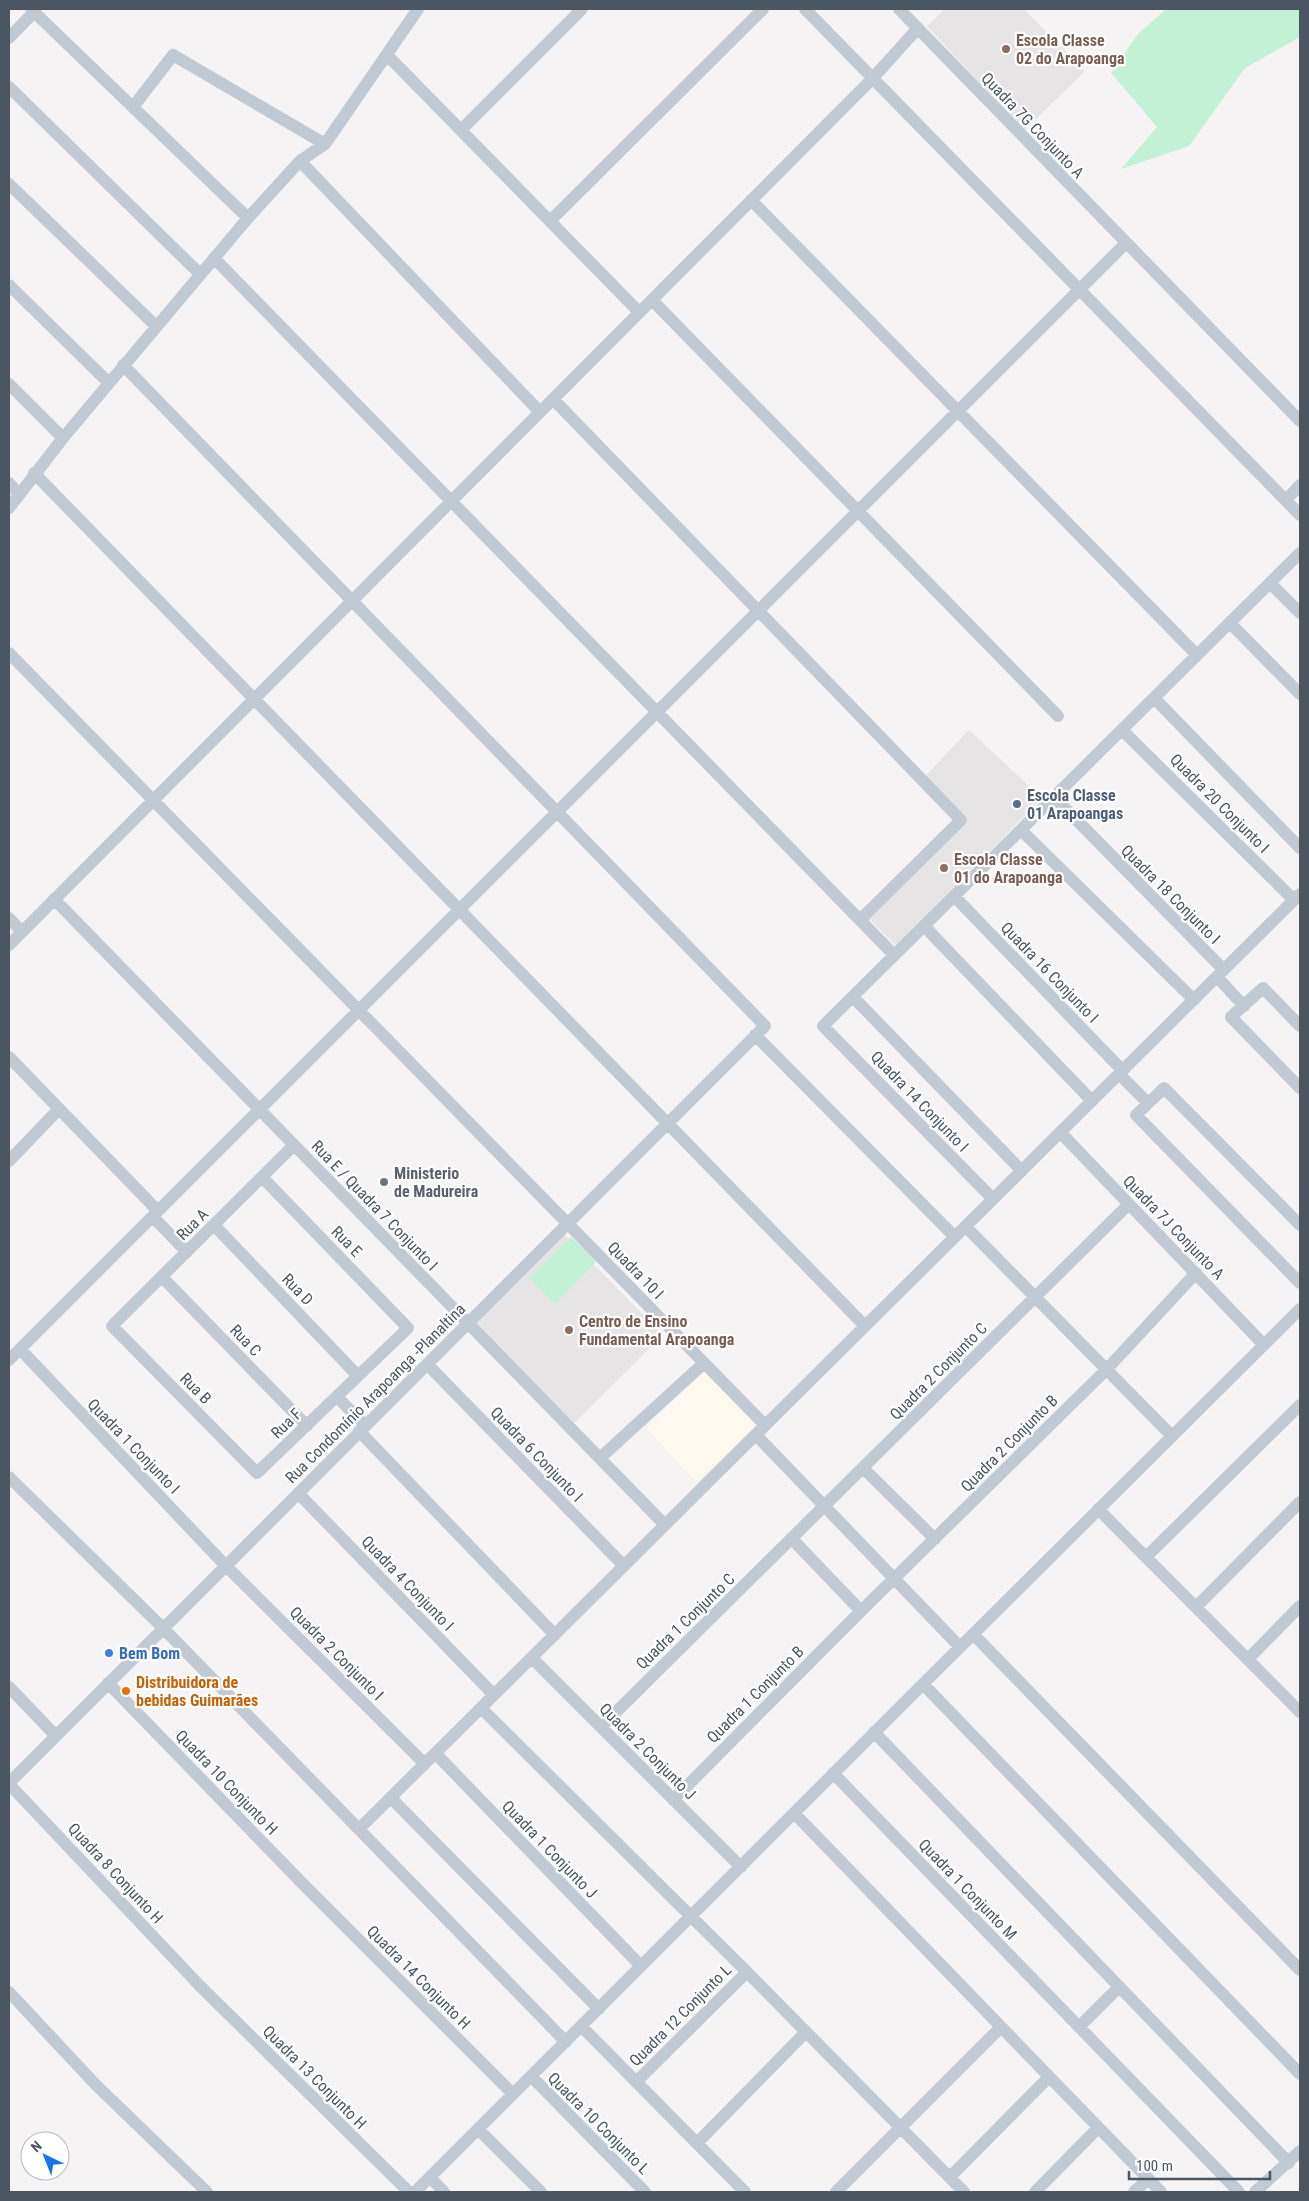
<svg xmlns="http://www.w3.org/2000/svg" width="1309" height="2201" viewBox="0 0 1309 2201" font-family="'Roboto Condensed',sans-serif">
  <rect width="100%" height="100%" fill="#f5f3f3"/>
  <path fill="#fdf9ef" d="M706,1370l52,53 -62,59 -50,-54z"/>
  <path fill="#e6e4e5" d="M945,9h79l61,62 -61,60 -97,-105z
    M969,730l73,68 -146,148 -29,-29 100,-100 -41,-42z
    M564,1234l99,101 -90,89 -98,-99z"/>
  <path fill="#c3f1d5" d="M1166,9h134v28l-55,31 -56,78 -68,23 36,-42 -46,-54 27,-39z
    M571,1237l26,24 -42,43 -26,-26z"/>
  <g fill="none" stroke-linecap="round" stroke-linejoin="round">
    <path stroke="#c1cad2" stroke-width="12" d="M31,9l217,209
      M805,9l495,506
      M899,9l401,412
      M9,38l25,-26
      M387,55l252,257
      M9,87l191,187
      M133,107l40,-52 152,89
      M461,130l121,-121
      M300,161l240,251
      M9,184l147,142
      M751,200l446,455
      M550,221l213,-212
      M214,258l680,697
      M9,285l100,98
      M652,300l406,416
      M9,384l54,54
      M553,399l408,421 -101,100
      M34,473l831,853
      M9,483l9,10
      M1286,500l14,-15
      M9,508l54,-70 185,-220 52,-57 25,-17 93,-135
      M1270,583l30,30
      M1230,623l70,71
      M9,653l756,772
      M1154,698l146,150
      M1122,730l172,170
      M1054,797l170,173
      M1021,830l173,170
      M954,896l169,175
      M54,899l611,626
      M9,918l13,14
      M924,926l168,175
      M9,945l864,-867 45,-50
      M1217,977l27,29
      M853,997l169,174
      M1300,1026l-37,-38 -32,29 69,71
      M755,1035l200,202
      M9,1057l149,154
      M1119,1074l29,29
      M1060,1132l204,213
      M9,1161l50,-52
      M262,1177l146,151 -151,145 -145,-147 182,-181
      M993,1199l-170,-173 477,-473
      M153,1217l34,35
      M214,1225l144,151
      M1300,1225l-136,-137 -28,27 164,168
      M966,1227l206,209
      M162,1277l145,149
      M20,1349l205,216 200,199
      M9,1360l1117,-1117
      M427,1364l197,202
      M337,1397l28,28
      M359,1431l196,204
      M756,1435l204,212
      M600,1458l104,-95
      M863,1468l72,71
      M9,1477l154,151 403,414
      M298,1493l196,202
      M1098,1509l202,203
      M792,1539l69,72
      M1146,1557l154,-152
      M1196,1607l104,-105
      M973,1634l327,336
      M532,1658l209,209
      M1248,1659l52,-53
      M108,1683l194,200 211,211
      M923,1684l377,390
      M9,1687l47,49
      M482,1709l265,263 217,220
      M601,1727l528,-523
      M874,1732l415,431
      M436,1754l205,212
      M833,1773l406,419
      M9,1783l756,-757 -642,-661
      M9,1784l190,201 210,207
      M392,1799l207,210
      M673,1800l188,-189 246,-242 89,-96
      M794,1813l367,379
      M359,1829l941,-935
      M9,1992l87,93 111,107
      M581,2026l164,166
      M1079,2027l40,-40
      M531,2076l114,116
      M636,2082l111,-110
      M478,2129l63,63
      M697,2143l109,-111
      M430,2177l14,15
      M950,2177l99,-100
      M415,2192l508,-508 377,-375
      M836,2192l165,-165
      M1035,2192l63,-64
      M1134,2192l14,-13
      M1255,2192l45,-41"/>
  </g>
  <g fill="#8d6e63" stroke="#fff" stroke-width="2">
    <circle cx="1006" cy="49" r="5"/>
    <circle cx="944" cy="868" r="5"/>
    <circle cx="569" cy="1330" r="5"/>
  </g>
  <circle fill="#5c6f8a" stroke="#fff" stroke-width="2" cx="1017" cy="804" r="5"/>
  <circle fill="#6b7280" stroke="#fff" stroke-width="2" cx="384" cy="1182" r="5"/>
  <circle fill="#3f7fe0" stroke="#fff" stroke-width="2" cx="109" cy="1653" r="5"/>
  <circle fill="#e8710a" stroke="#fff" stroke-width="2" cx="126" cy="1691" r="5"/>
  <g text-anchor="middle" stroke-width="4.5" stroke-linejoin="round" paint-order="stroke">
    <g font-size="16" font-weight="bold" fill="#785e54" stroke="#fff" text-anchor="start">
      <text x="1016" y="46">Escola Classe<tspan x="1016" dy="18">02 do Arapoanga</tspan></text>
      <text x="954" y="865">Escola Classe<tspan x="954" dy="18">01 do Arapoanga</tspan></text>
      <text x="579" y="1327">Centro de Ensino<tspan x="579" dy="18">Fundamental Arapoanga</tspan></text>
    </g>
    <g font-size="16" fill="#4a5661" stroke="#fff">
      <text transform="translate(1033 125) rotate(46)" y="6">Quadra 7G Conjunto A</text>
      <text transform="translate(1220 803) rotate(45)" y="6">Quadra 20 Conjunto I</text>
      <text transform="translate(1171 894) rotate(45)" y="6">Quadra 18 Conjunto I</text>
      <text transform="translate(1050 972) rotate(46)" y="6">Quadra 16 Conjunto I</text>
      <text transform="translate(920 1101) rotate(46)" y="6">Quadra 14 Conjunto I</text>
      <text transform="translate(375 1205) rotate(46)" y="6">Rua E / Quadra 7 Conjunto I</text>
      <text transform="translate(192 1224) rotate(-45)" y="6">Rua A</text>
      <text transform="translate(1174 1227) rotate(46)" y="6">Quadra 7J Conjunto A</text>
      <text transform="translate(347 1241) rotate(46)" y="6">Rua E</text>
      <text transform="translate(636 1270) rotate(46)" y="6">Quadra 10 I</text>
      <text transform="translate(298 1289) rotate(46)" y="6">Rua D</text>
      <text transform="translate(246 1340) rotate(46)" y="6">Rua C</text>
      <text transform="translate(938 1371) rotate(-45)" y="6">Quadra 2 Conjunto C</text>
      <text transform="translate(196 1388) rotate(45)" y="6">Rua B</text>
      <text transform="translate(375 1393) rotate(-45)" y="6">Rua Condomínio Arapoanga -Planaltina</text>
      <text transform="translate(286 1423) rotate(-44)" y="6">Rua F</text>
      <text transform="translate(1009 1443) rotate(-45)" y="6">Quadra 2 Conjunto B</text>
      <text transform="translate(134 1446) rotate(46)" y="6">Quadra 1 Conjunto I</text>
      <text transform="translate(537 1454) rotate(46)" y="6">Quadra 6 Conjunto I</text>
      <text transform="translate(408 1583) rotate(46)" y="6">Quadra 4 Conjunto I</text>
      <text transform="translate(685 1621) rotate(-44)" y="6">Quadra 1 Conjunto C</text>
      <text transform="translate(337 1653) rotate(45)" y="6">Quadra 2 Conjunto I</text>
      <text transform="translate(755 1694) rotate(-45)" y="6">Quadra 1 Conjunto B</text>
      <text transform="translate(648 1751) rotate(45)" y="6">Quadra 2 Conjunto J</text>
      <text transform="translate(227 1782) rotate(46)" y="6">Quadra 10 Conjunto H</text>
      <text transform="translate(550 1849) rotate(46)" y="6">Quadra 1 Conjunto J</text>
      <text transform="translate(116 1873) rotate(47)" y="6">Quadra 8 Conjunto H</text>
      <text transform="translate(968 1889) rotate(46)" y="6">Quadra 1 Conjunto M</text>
      <text transform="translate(419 1977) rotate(45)" y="6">Quadra 14 Conjunto H</text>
      <text transform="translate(680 2015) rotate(-45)" y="6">Quadra 12 Conjunto L</text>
      <text transform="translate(315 2077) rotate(45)" y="6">Quadra 13 Conjunto H</text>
      <text transform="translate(599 2123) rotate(45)" y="6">Quadra 10 Conjunto L</text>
    </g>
    <g font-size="16" font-weight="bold" fill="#4e5e75" stroke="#fff" text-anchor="start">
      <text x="1027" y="801">Escola Classe<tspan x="1027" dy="18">01 Arapoangas</tspan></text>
    </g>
    <g font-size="16" font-weight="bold" fill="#5b616d" stroke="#fff" text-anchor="start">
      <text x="394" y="1179">Ministerio<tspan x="394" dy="18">de Madureira</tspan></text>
    </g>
    <g font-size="16" font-weight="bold" fill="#366cbe" stroke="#fff" text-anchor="start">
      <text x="119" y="1659">Bem Bom</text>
    </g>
    <g font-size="16" font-weight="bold" fill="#c56008" stroke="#fff" text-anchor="start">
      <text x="136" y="1688">Distribuidora de<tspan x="136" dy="18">bebidas Guimarães</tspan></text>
    </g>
  </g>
  <rect width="1309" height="2201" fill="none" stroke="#4a5661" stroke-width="20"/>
  <g transform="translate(45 2156) rotate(317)"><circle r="24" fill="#ffffff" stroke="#b7bbc0"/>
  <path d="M0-4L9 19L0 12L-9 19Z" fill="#1a73e8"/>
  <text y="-8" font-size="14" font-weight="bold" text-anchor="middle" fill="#4a5661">N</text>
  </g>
  <path d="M1129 2171v8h141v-8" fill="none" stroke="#4a5661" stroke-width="2.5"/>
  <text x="1136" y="2171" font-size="15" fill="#4a5661" stroke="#ffffff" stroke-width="4" paint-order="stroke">100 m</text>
</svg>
